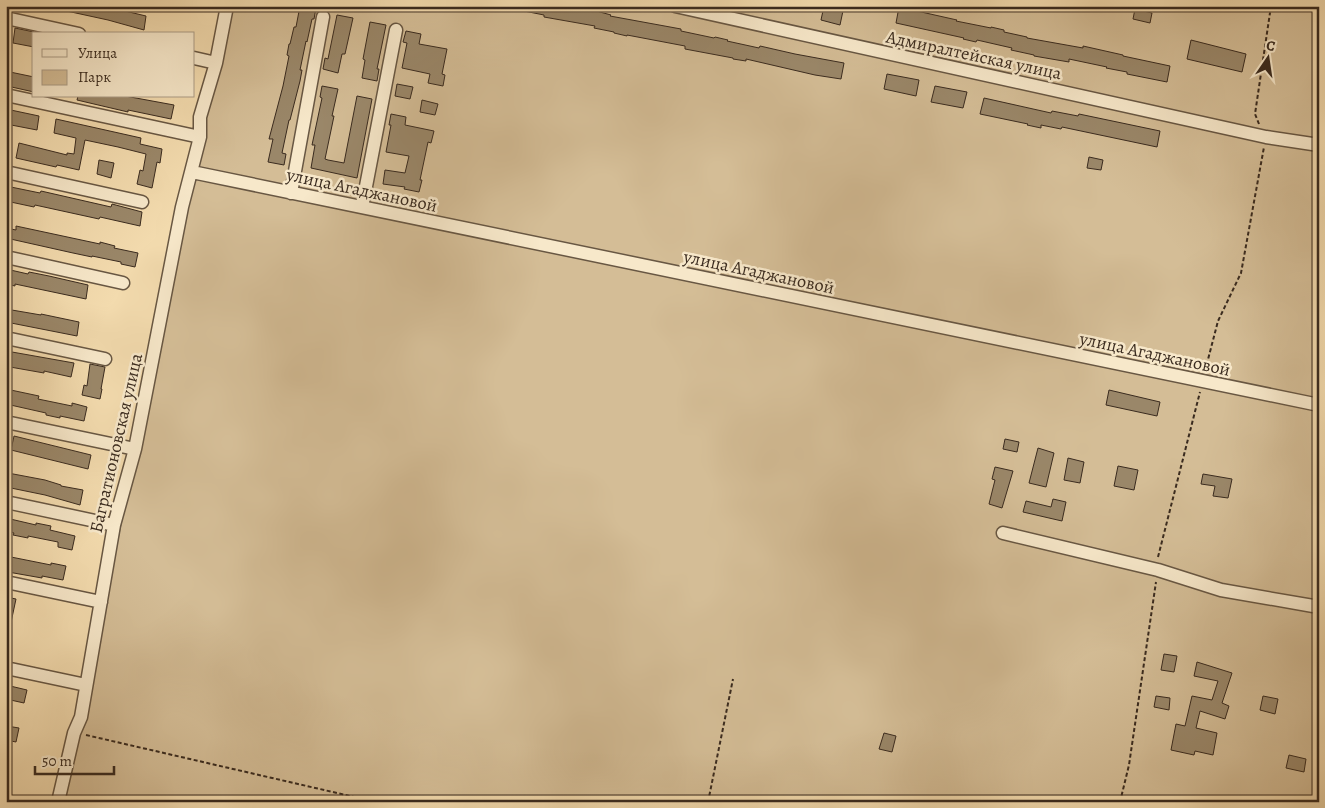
<svg xmlns="http://www.w3.org/2000/svg" width="1325" height="808" viewBox="0 0 1325 808" font-family="Alegreya,serif">
  <rect width="100%" height="100%" fill="#f3dbae"/>
  <filter id="stains"><feTurbulence type="fractalNoise" baseFrequency=".004" numOctaves="4"/><feColorMatrix values="0 0 0 0 .2 0 0 0 0 .09 0 0 0 0 .02 0 0 0 .5 -.17"/></filter>
  <radialGradient id="worn" r=".72"><stop offset=".6" stop-color="#630" stop-opacity="0"/><stop offset="1" stop-color="#630" stop-opacity=".3"/></radialGradient>
  <path fill="#d4bd96" stroke="#87745a" d="M227,6h1092v796h-1255l152,-739z"/>
  <path fill="#9a8769" stroke="#3a2b1f" d="M62,6h48l15,4v1l21,5 -2,14 -36,-10 -46,-10z
    M300,6l16,2 -2,11h-2l-5,23 -1,-1 -6,29h2l-2,11 -10,39h-1l-7,33 4,1 -2,11 -16,-3 5,-23h-4l14,-53 6,-30 -2,-1 2,-11h1l4,-17h2z
    M520,6h58l33,9 -1,1 71,13v2l33,7 1,-1 13,3 -1,1 32,7 1,-2 35,8 49,9 -3,16 -26,-4 -69,-16v2l-13,-2v-1l-48,-9v-3l-58,-11v1l-13,-3v-1l-20,-4 1,-2 -51,-9v-2l-25,-5z
    M824,6h20l-4,19 -19,-5z
    M899,7l58,13 -1,1 35,7v-1l13,3v2l23,5v1l56,10v-2l40,9v1l47,10 -3,16 -40,-8v-2l-21,-4 1,-1 -38,-8v3l-35,-6v-1l-23,-5 1,-2 -35,-8 -1,2 -13,-3 1,-1 -68,-15z
    M1135,9l17,4 -2,10 -17,-4z
    M337,15l16,3 -8,36h-3l-4,19 -15,-4 2,-11 3,1z
    M370,22l16,3 -9,44h2l-2,12 -15,-3 3,-18 -2,-1z
    M15,28l19,4v15l-21,-4z
    M406,31l15,3 -2,10 28,5 -5,25 3,1 -2,11 -15,-3 2,-9 -28,-6 5,-25 -4,-1z
    M1191,40l55,14 -4,18 -55,-13z
    M10,72l24,5v15l-27,-6z
    M887,74l32,6 -3,16 -32,-7z
    M397,84l16,3 -3,12 -15,-3z
    M322,86l16,3 -6,27h2l-9,43 3,1 16,3 13,-67 15,3 -15,79 -46,-10 4,-23h-3l10,-47 -2,-1z
    M935,86l32,6 -4,16 -32,-6z
    M78,96h47l49,9 -3,14 -43,-9v2l-51,-12z
    M984,98l67,15 1,-2 26,5 1,-2 81,17 -3,16 -95,-20 -1,2 -20,-4v3l-14,-3 1,-1 -48,-10z
    M422,100l16,4 -3,11 -15,-3z
    M6,109l33,7 -2,14 -31,-6z
    M391,114l15,3 -1,8 29,6 -3,12 -3,-1 -8,38h2l-3,12 -15,-3 1,-2 -22,-3 2,-14 20,3 4,-17 -23,-4 5,-27h-2z
    M56,119l85,19 -1,6 22,5 -2,14 -3,-1 -5,26 -15,-4 3,-14 3,1 3,-17 -28,-7 -33,-7 -6,30 -22,-5 -1,2 -40,-9 3,-15 48,12v-2l7,1 2,-16 -22,-5z
    M1089,157l14,3 -2,10 -14,-2z
    M99,160l15,3 -3,15 -14,-4z
    M6,186l34,7 1,-2 70,16 1,-3 30,8 -2,14 -40,-9 -1,2 -64,-14 -1,2 -28,-6z
    M16,226l84,18v-2l15,4 -1,2 24,5 -3,14 -14,-3v-2l-29,-6v1l-19,-4 -67,-15v-10l10,2z
    M6,269l22,5 1,-2 20,4 39,9 -2,14 -71,-15v2l-9,-2z
    M6,309l35,6v-1l38,8 -2,14 -71,-14z
    M12,352l62,11 -3,14 -27,-6v2l-34,-6z
    M90,364l15,3 -4,22h1l-2,10 -18,-4 2,-10 3,1z
    M6,389l33,7 -1,3 34,7v-3l15,4 -3,14 -24,-5v2l-14,-3v-2l-40,-9z
    M1109,390l51,12 -3,14 -51,-11z
    M14,436l77,19 -3,14 -77,-19z
    M1005,439l14,3 -2,10 -14,-3z
    M1038,448l16,5 -8,34 -17,-4z
    M1068,458l16,4 -4,21 -16,-3z
    M1118,466l20,4 -4,20 -20,-4z
    M995,467l18,4 -11,37 -13,-4 6,-24 -3,-1z
    M8,473l37,7 16,5v1l22,4 -3,15 -35,-10 -39,-8z
    M1203,474l29,5 -4,19 -15,-2 2,-10 -14,-2z
    M1053,499l13,3 -4,19 -39,-9 3,-11 25,6z
    M6,518l30,7v-2l15,3 -1,4 25,6 -3,14 -14,-3v-5l-30,-6v2l-15,-3 1,-2 -8,-2z
    M11,557l40,8v-2l15,3 -3,14 -21,-4v2l-34,-6z
    M6,597l10,2 -6,28h-4z
    M1164,654l13,2 -3,16 -13,-2z
    M1197,662l35,11 -10,30 7,3 -4,13 -25,-8 -4,17 21,5 -4,22 -18,-4 -1,4 -23,-5 5,-26 9,2 7,-30 20,4 6,-19 -24,-5z
    M6,685l21,5 -3,13 -18,-4z
    M1156,696l14,2 -1,12 -15,-3z
    M1263,696l15,3 -3,15 -15,-4z
    M7,726l12,2 -3,14 -10,-2z
    M884,733l12,3 -4,16 -13,-3z
    M1289,755l17,4 -2,13 -18,-4z"/>
  <g fill="none" stroke-linecap="round" stroke-linejoin="round">
    <g stroke="#685743" stroke-width="15">
      <path id="minor" d="M675,6l591,131 53,8
        M6,18l73,16
        M194,58l22,5
        M6,95l194,42
        M6,172l136,30
        M192,172l1127,233
        M291,193l32,-176
        M362,207l34,-177
        M6,257l117,26
        M6,338l99,21
        M6,422l129,27
        M6,502l108,23
        M1003,533l155,37 63,20 98,17
        M6,582l95,20
        M6,668l80,17
        M58,802l16,-69 7,-16 33,-192 21,-76 47,-242 18,-70v-20l16,-54 11,-57"/>
    </g>
    <path stroke="#3a2b1f" stroke-width="2" stroke-dasharray="4 2.5" stroke-linecap="butt" d="M1259,124l-4,-10 16,-108
      M1205,371l13,-50 23,-48 23,-126
      M1158,557l42,-165
      M86,735l290,67
      M708,802l25,-123
      M1120,802l9,-37 27,-183"/>
    <use href="#minor" stroke="#f7e8ca" stroke-width="12"/>
  </g>
  <g text-anchor="middle" stroke-width="5" stroke-linejoin="round" paint-order="stroke">
    <g font-size="18" fill="#3a2b1f" stroke="#f7e8ca">
      <text transform="translate(974 55) rotate(12)" y="6">Адмиралтейская улица</text>
      <text transform="translate(362 190) rotate(12)" y="6">улица Агаджановой</text>
      <text transform="translate(759 272) rotate(12)" y="6">улица Агаджановой</text>
      <text transform="translate(1155 354) rotate(12)" y="6">улица Агаджановой</text>
      <text transform="translate(116 443) rotate(-77)" y="6">Багратионовская улица</text>
    </g>
  </g>
  <rect width="1325" height="808" fill="none" stroke="#f3dbae" stroke-width="25"/>
  <rect x="8" y="8" width="1310" height="793" fill="none" stroke="#3a2b1f" stroke-width="2.5"/>
  <rect x="12" y="12" width="1300" height="783" fill="none" stroke="#3a2b1f"/>
  <rect x="32" y="32" width="162" height="65" fill="#f7e8ca" stroke="#ab9c86"/>
  <rect x="42" y="49" width="25" height="8" fill="#f7e8ca" stroke="#ab9c86"/>
  <text x="78" y="58" font-size="15" fill="#3a2b1f">Улица</text>
  <rect x="42" y="70" width="25" height="15" fill="#d4bd96" stroke="#ab9c86"/>
  <text x="78" y="82" font-size="15" fill="#3a2b1f">Парк</text>
  <g transform="translate(1268 58) rotate(13)" stroke="#f7e8ca" stroke-width="4" paint-order="stroke">
  <path d="M0-4L9 19L0 12L-9 19Z" fill="#3a2b1f"/>
  <text y="-8" font-size="14" font-weight="bold" text-anchor="middle" fill="#3a2b1f">С</text>
  </g>
  <path d="M35 766v8h79v-8" fill="none" stroke="#3a2b1f" stroke-width="2.5"/>
  <text x="42" y="766" font-size="15" fill="#3a2b1f" stroke="#f7e8ca" stroke-width="4" paint-order="stroke">50 m</text>
  <rect width="100%" height="100%" filter="url(#stains)"/>
  <rect width="100%" height="100%" fill="url(#worn)"/>
</svg>
